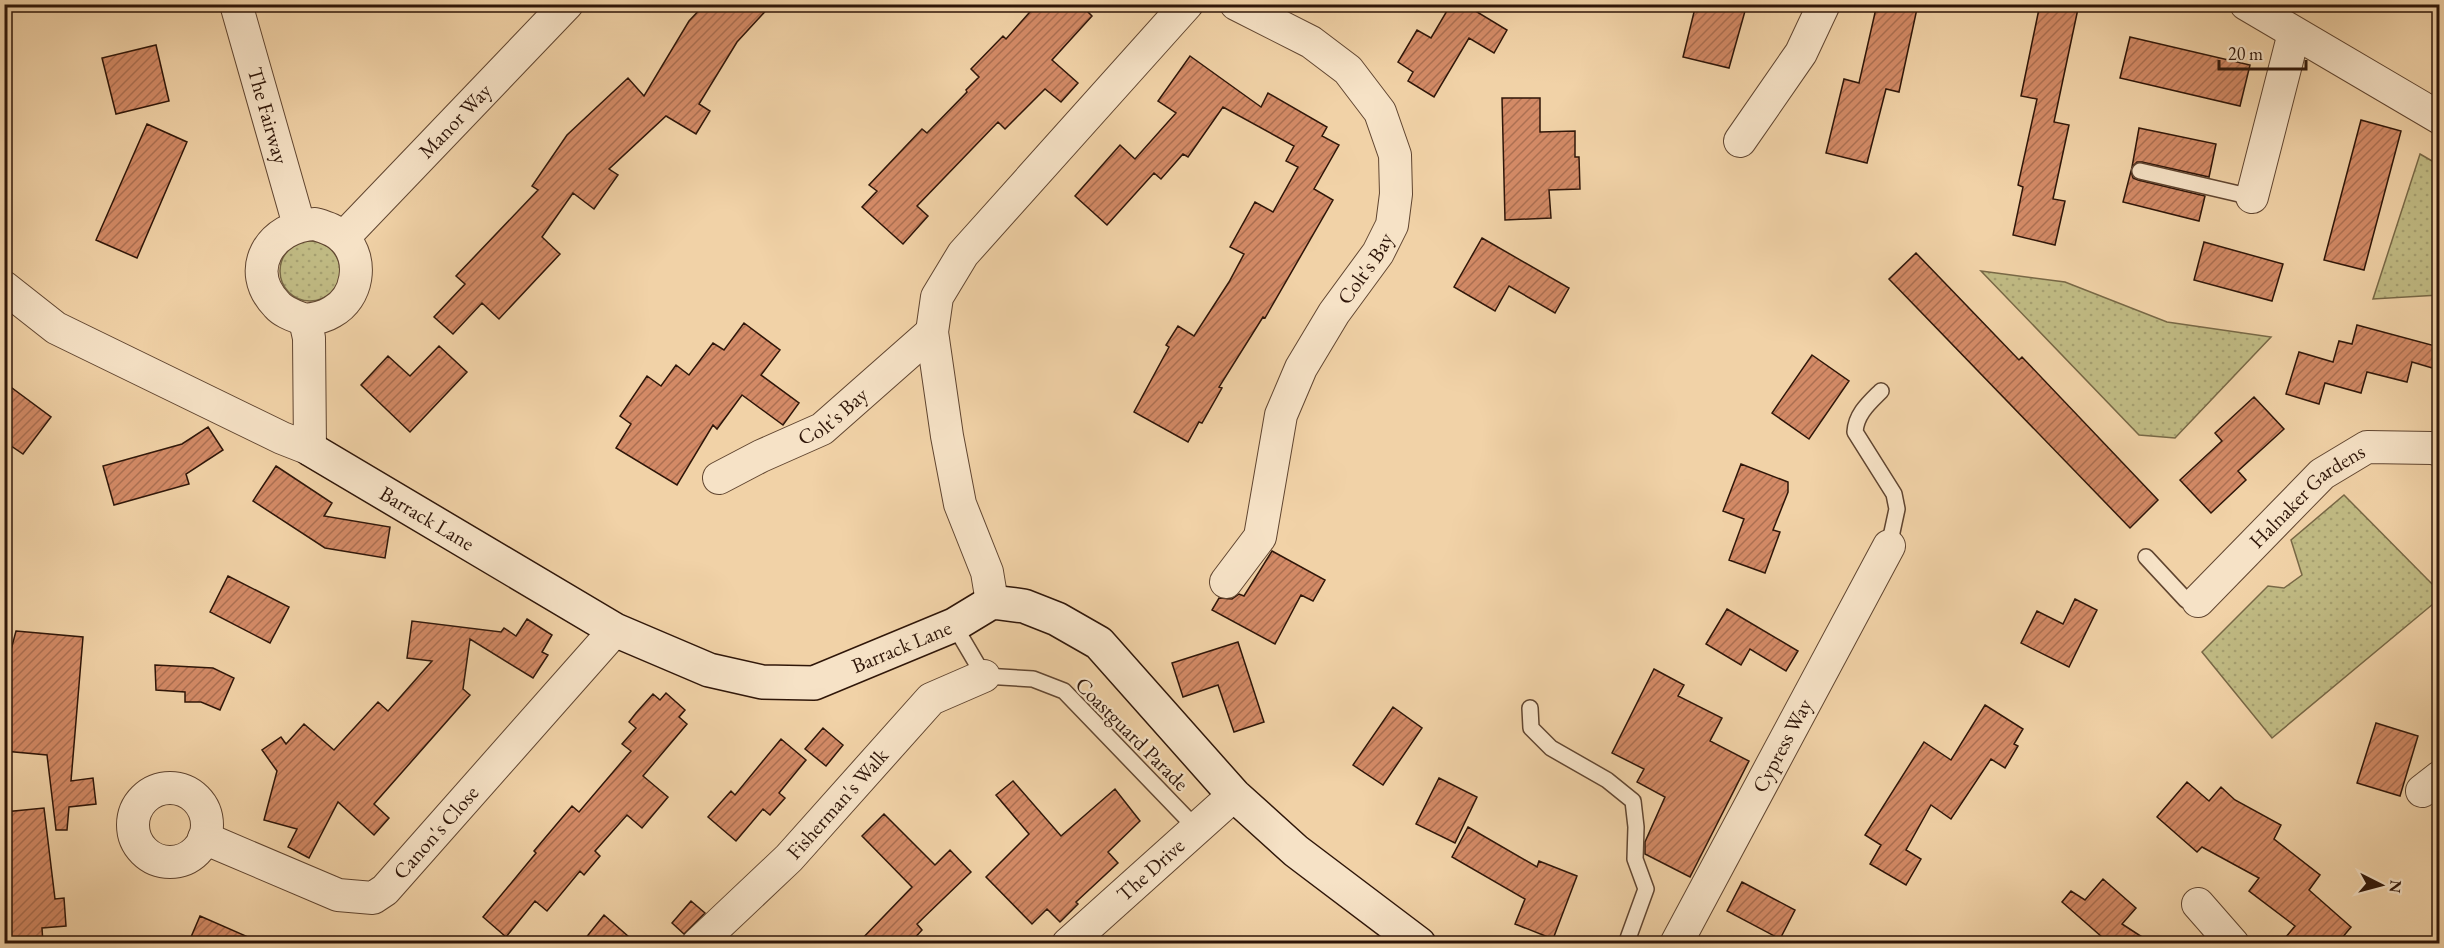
<svg xmlns="http://www.w3.org/2000/svg" width="2444" height="948" viewBox="0 0 2444 948" font-family="'EB Garamond',serif">
  <defs>
    <pattern id="grass-dots" width="8" height="8" patternUnits="userSpaceOnUse" patternTransform="scale(1.5)"><rect width="8" height="8" fill="#c0ba83"/><path d="M2 2h.1M6 6h.1" fill="none" stroke="#a59f70" stroke-width="1.8" stroke-linecap="round"/></pattern>
    <pattern id="building-hatch" width="6" height="6" patternUnits="userSpaceOnUse" patternTransform="scale(1.5)"><rect width="6" height="6" fill="#d38a66"/><path d="M-1 1l2-2M0 6l6-6M5 7l2-2" fill="none" stroke="#ac7052"/></pattern>
  </defs>
  <rect width="100%" height="100%" fill="#f1d2a7"/>
  <filter id="stains"><feTurbulence type="fractalNoise" baseFrequency=".00333" numOctaves="4"/><feColorMatrix values="0 0 0 0 .2 0 0 0 0 .09 0 0 0 0 .02 0 0 0 .5 -.17"/></filter>
  <radialGradient id="worn" r=".72"><stop offset=".6" stop-color="#630" stop-opacity="0"/><stop offset="1" stop-color="#630" stop-opacity=".3"/></radialGradient>
  <path fill="url(#grass-dots)" stroke="#786846" stroke-width="1.5" d="M2420,154l19,11v130l-66,4z
    M280 271a30 30 0 1 1 60 0a30 30 0 1 1-60 0Z
    M1981,271l84,11 102,40 104,15 -96,101 -36,-3z
    M2344,495l95,96v8l-167,139 -70,-86 66,-66 16,2 18,-13 -11,-35z"/>
  <path fill="url(#building-hatch)" stroke="#2f1609" stroke-width="1.5" d="M705,4h67l-35,38 -38,62 11,7 -14,23 -30,-18 -57,53 9,6 -24,34 -21,-16 -31,44 18,17 -61,65 -17,-16 -29,31 -19,-17 31,-33 -9,-8 82,-86 -6,-4 35,-51 61,-57 16,18 45,-75z
    M1037,4h43l12,12 -40,44 26,23 -17,19 -16,-13 -40,40 -7,-7 -81,84 11,10 -25,28 -41,-37 15,-16 -8,-6 53,-56 5,4 40,-41 -1,-2 13,-13 -8,-8 32,-33 3,3z
    M1451,4h13l43,26 -13,23 -25,-15 -35,59 -26,-16 5,-9 -15,-10 19,-32 14,8z
    M1696,4h51l-18,64 -46,-11z
    M1877,4h41l-19,88 -13,-3 -19,74 -41,-10 18,-74 15,4z
    M2040,4h39l-25,118 15,3 -16,74 12,2 -10,44 -42,-10 10,-48 -5,-2 19,-86 -16,-3z
    M2130,37l120,28 -10,41 -120,-28z
    M156,45l13,56 -53,13 -14,-56z
    M1190,56l71,51 7,-14 59,34 -5,9 17,9 -25,44 19,11 -68,118 -2,-1 -44,70 3,1 -20,35 -3,-1 -11,20 -54,-30 35,-65 -3,-2 12,-19 16,10 35,-54 15,-28 -14,-7 25,-45 18,10 25,-45 -12,-6 8,-15 -71,-39 -35,50 -5,-3 -22,25 -7,-6 -47,52 -32,-29 45,-51 15,14 41,-46 -18,-12z
    M1502,98h38v34l35,-1v26h4l1,32 -31,1 2,28 -46,2z
    M2361,120l40,11 -37,139 -40,-10z
    M147,124l40,18 -50,116 -41,-18z
    M2139,128l77,16 -7,33 -67,-15h-5l-5,5z
    M2131,171l2,7 5,2 67,16 -6,25 -76,-19z
    M1482,238l87,50 -14,25 -46,-27 -14,25 -41,-24z
    M2204,242l79,22 -11,37 -78,-21z
    M1916,253l103,107 3,-3 136,143 -28,28 -241,-249z
    M744,323l36,27 -19,25 38,28 -16,22 -41,-30 -25,34 -4,-4 -36,60 -61,-37 15,-24 -11,-8 27,-40 14,10 15,-21 13,10 24,-32 11,7z
    M2357,325l82,22v23l-27,-8 -5,20 -40,-10 -6,21 -36,-10 -6,21 -33,-10 13,-42 34,10 6,-21 13,3z
    M439,346l28,26 -57,60 -49,-47 27,-29 22,20z
    M1812,355l37,26 -40,58 -37,-26z
    M4,382l47,35 -28,37 -19,-13z
    M2254,397l30,32 -46,42 8,9 -35,33 -31,-33 42,-39 -7,-8z
    M208,427l15,23 -37,24 3,10 -75,21 -11,-39 79,-22z
    M1741,464l47,18v10l-15,38 7,2 -15,41 -36,-13 15,-41 -21,-8z
    M276,466l56,37 -8,13 66,11 -5,31 -60,-10 -72,-47z
    M1272,551l53,29 -12,21 -12,-6 -26,49 -63,-34 7,-12 13,1 7,-5 5,2z
    M228,576l61,31 -19,36 -60,-31z
    M2075,599l22,11 -28,57 -48,-24 16,-32 26,13z
    M1727,609l71,42 -12,20 -36,-22 -9,16 -35,-21z
    M527,619l25,16 -10,17 6,3 -15,23 -63,-39 -7,50 7,6 -96,109 15,14 -15,17 -36,-33 -29,56 -21,-11 9,-18 -33,-9 13,-49 -15,-21 19,-13 5,7 18,-20 30,26 44,-48 10,9 44,-50 -25,-3 5,-37 89,11 3,-4 12,8z
    M16,631l67,6 -12,144 22,-3 3,26 -27,3 -2,23h-11l-9,-75 -43,-4v-75z
    M1238,642l26,80 -30,10 -16,-47 -35,12 -11,-34z
    M155,665l58,3 21,10 -14,32 -19,-8h-16v-10l-29,-2z
    M1654,669l30,16 -6,11 44,22 -12,23 39,20 -59,116 -45,-23v-12l20,-45 -28,-15 7,-13 -32,-16z
    M666,693l19,17 -6,7 8,7 -44,52 25,21 -26,31 -15,-13 -32,36 5,5 -16,19 -4,-4 -33,40 -12,-10 -29,36 -23,-20 53,-64 -2,-2 38,-45 7,6 52,-61 -9,-7 14,-16 -7,-6 7,-9 17,-19 7,6z
    M1985,705l38,24 -9,15 4,2 -13,22 -14,-9 -40,60 -20,-14 -25,45 15,9 -15,26 -36,-21 11,-19 -16,-10 59,-93 27,18z
    M1393,707l29,21 -39,57 -30,-20z
    M2376,723l42,13 -18,60 -43,-13z
    M823,728l20,17 -17,21 -21,-17z
    M781,739l25,21 -27,33 6,5 -15,17 -7,-6 -27,32 -28,-24 23,-26 4,4z
    M1439,778l38,19 -22,46 -39,-19z
    M1013,781l48,55 54,-47 25,32 -32,31 10,11 -42,39 2,2 -18,18 -13,-13 -15,15 -46,-47 43,-43 -33,-39z
    M2187,782l22,19 12,-14 14,13 46,25 -7,14 46,36 -11,15 42,37 -14,17h-57l15,-18 -46,-35 10,-13 -57,-31 -5,5 -40,-35z
    M44,808l11,91 9,-1 2,28 -24,2 1,16h-39v-41l7,-1 -7,-60v-30z
    M884,814l51,51 15,-15 21,22 -54,52 5,6 -13,14h-52l55,-57 -50,-51z
    M1468,827l69,40 2,-6 38,15 -24,63 -38,-15 10,-25 -73,-42z
    M2103,879l33,29 -14,16 31,20h-43l-48,-42 9,-11 14,9z
    M1742,882l53,28 -15,29 -53,-28z
    M691,901l14,12 -21,21 -12,-11z
    M604,915l33,29h-56z
    M200,916l64,28h-76z"/>
  <g fill="none" stroke-linecap="round" stroke-linejoin="round">
    <g stroke="#604530" stroke-width="18">
      <path id="lane" d="M2140,171l112,26
        M1881,391c-12,12 -25,23 -26,41l39,62 3,15 -8,37
        M2146,557l40,43 12,1
        M954,625l30,51 49,3 31,12 132,137
        M1530,708l1,20 20,20 56,32 26,21 3,26 -1,32 11,30 -20,55"/>
    </g>
    <g stroke="#604530" stroke-width="34">
      <g id="street">
        <path id="s1" d="M236,4l63,221"/>
        <path d="M2246,4l194,114"/>
        <path d="M1740,141l61,-88 23,-49"/>
        <path d="M2252,197l42,-164"/>
        <path d="M315,224c10,3 21,6 29,15 20,21 14,59 -12,73 -8,5 -18,7 -27,8 -10,-4 -21,-7 -28,-15 -34,-35 -7,-79 38,-81z"/>
        <path id="s2" d="M343,238l224,-234"/>
        <path d="M4,287l52,41 226,110 28,11 -1,-111 -4,-18"/>
        <path id="s3" d="M719,478l42,-22 61,-27 110,-97"/>
        <path id="s4" d="M1226,582l34,-45 21,-122 20,-47 33,-55 44,-60 14,-28 4,-31 -1,-39 -15,-43 -32,-42 -37,-28 -75,-38"/>
        <path id="s5" d="M2198,601l124,-127 45,-27 65,1 8,2"/>
        <path d="M992,602l-5,-30 -27,-68 -13,-68 -15,-104 5,-35 26,-43 224,-250"/>
        <circle cx="170" cy="825" r="37"/>
        <path d="M2422,791l18,-14"/>
        <path id="s6" d="M204,838l134,57 35,3 12,-8 230,-260"/>
        <path d="M2198,904l35,40"/>
        <path id="s7" d="M698,944l91,-86 142,-159 53,-23"/>
        <path id="s8" d="M1068,944l166,-149"/>
        <path id="s9" d="M1676,944l213,-398"/>
      </g>
    </g>
    <g stroke="#2f1609" stroke-width="36">
      <g id="secondary">
        <path id="s10" d="M310,449l305,181 94,40 53,12 52,1 140,-58 38,-23 32,4 33,13 42,24 135,152 62,56 123,93"/>
      </g>
    </g>
    <use href="#lane" stroke="#f6e2c6" stroke-width="15"/>
    <use href="#street" stroke="#f6e2c6" stroke-width="32"/>
    <use href="#secondary" stroke="#f6e2c6" stroke-width="33"/>
  </g>
  <g text-anchor="middle" stroke-width="4.5" stroke-linejoin="round" paint-order="stroke">
    <g font-size="21" fill="#2f1609" stroke="#f6e2c6">
      <text dy="7" stroke="none"><textPath href="#s1" startOffset="116">The Fairway</textPath></text>
      <text dy="7" stroke="none"><textPath href="#s2" startOffset="162">Manor Way</textPath></text>
      <text dy="7" stroke="none"><textPath href="#s4" startOffset="350">Colt's Bay</textPath></text>
      <text dy="7" stroke="none"><textPath href="#s3" startOffset="130">Colt's Bay</textPath></text>
      <text dy="7" stroke="none"><textPath href="#s5" startOffset="152">Halnaker Gardens</textPath></text>
      <text dy="7" stroke="none"><textPath href="#s10" startOffset="136">Barrack Lane</textPath></text>
      <text dy="7" stroke="none"><textPath href="#s10" startOffset="658">Barrack Lane</textPath></text>
      <text transform="translate(1132 734) rotate(45)" y="7">Coastguard Parade</text>
      <text dy="7" stroke="none"><textPath href="#s9" startOffset="225">Cypress Way</textPath></text>
      <text dy="7" stroke="none"><textPath href="#s7" startOffset="198">Fisherman's Walk</textPath></text>
      <text dy="7" stroke="none"><textPath href="#s6" startOffset="272">Canon's Close</textPath></text>
      <text dy="7" stroke="none"><textPath href="#s8" startOffset="111">The Drive</textPath></text>
    </g>
  </g>
  <rect width="2444" height="948" fill="none" stroke="#f1d2a7" stroke-width="24"/>
  <rect x="6" y="6" width="2432" height="936" fill="none" stroke="#2f1609" stroke-width="3"/>
  <rect x="12" y="12" width="2420" height="924" fill="none" stroke="#2f1609" stroke-width="1.5"/>
  <g transform="translate(2381 885) rotate(96)" stroke="#f6e2c6" stroke-width="4.5" paint-order="stroke">
  <path d="M0-4.5L10 22L0 15L-10 22Z" fill="#2f1609"/>
  <text y="-9" font-size="16" font-weight="bold" text-anchor="middle" fill="#2f1609">N</text>
  </g>
  <path d="M2219 60v9h87v-9" fill="none" stroke="#2f1609" stroke-width="3"/>
  <text x="2228" y="60" font-size="18" fill="#2f1609" stroke="#f6e2c6" stroke-width="4.5" paint-order="stroke">20 m</text>
  <rect width="100%" height="100%" filter="url(#stains)"/>
  <rect width="100%" height="100%" fill="url(#worn)"/>
</svg>
